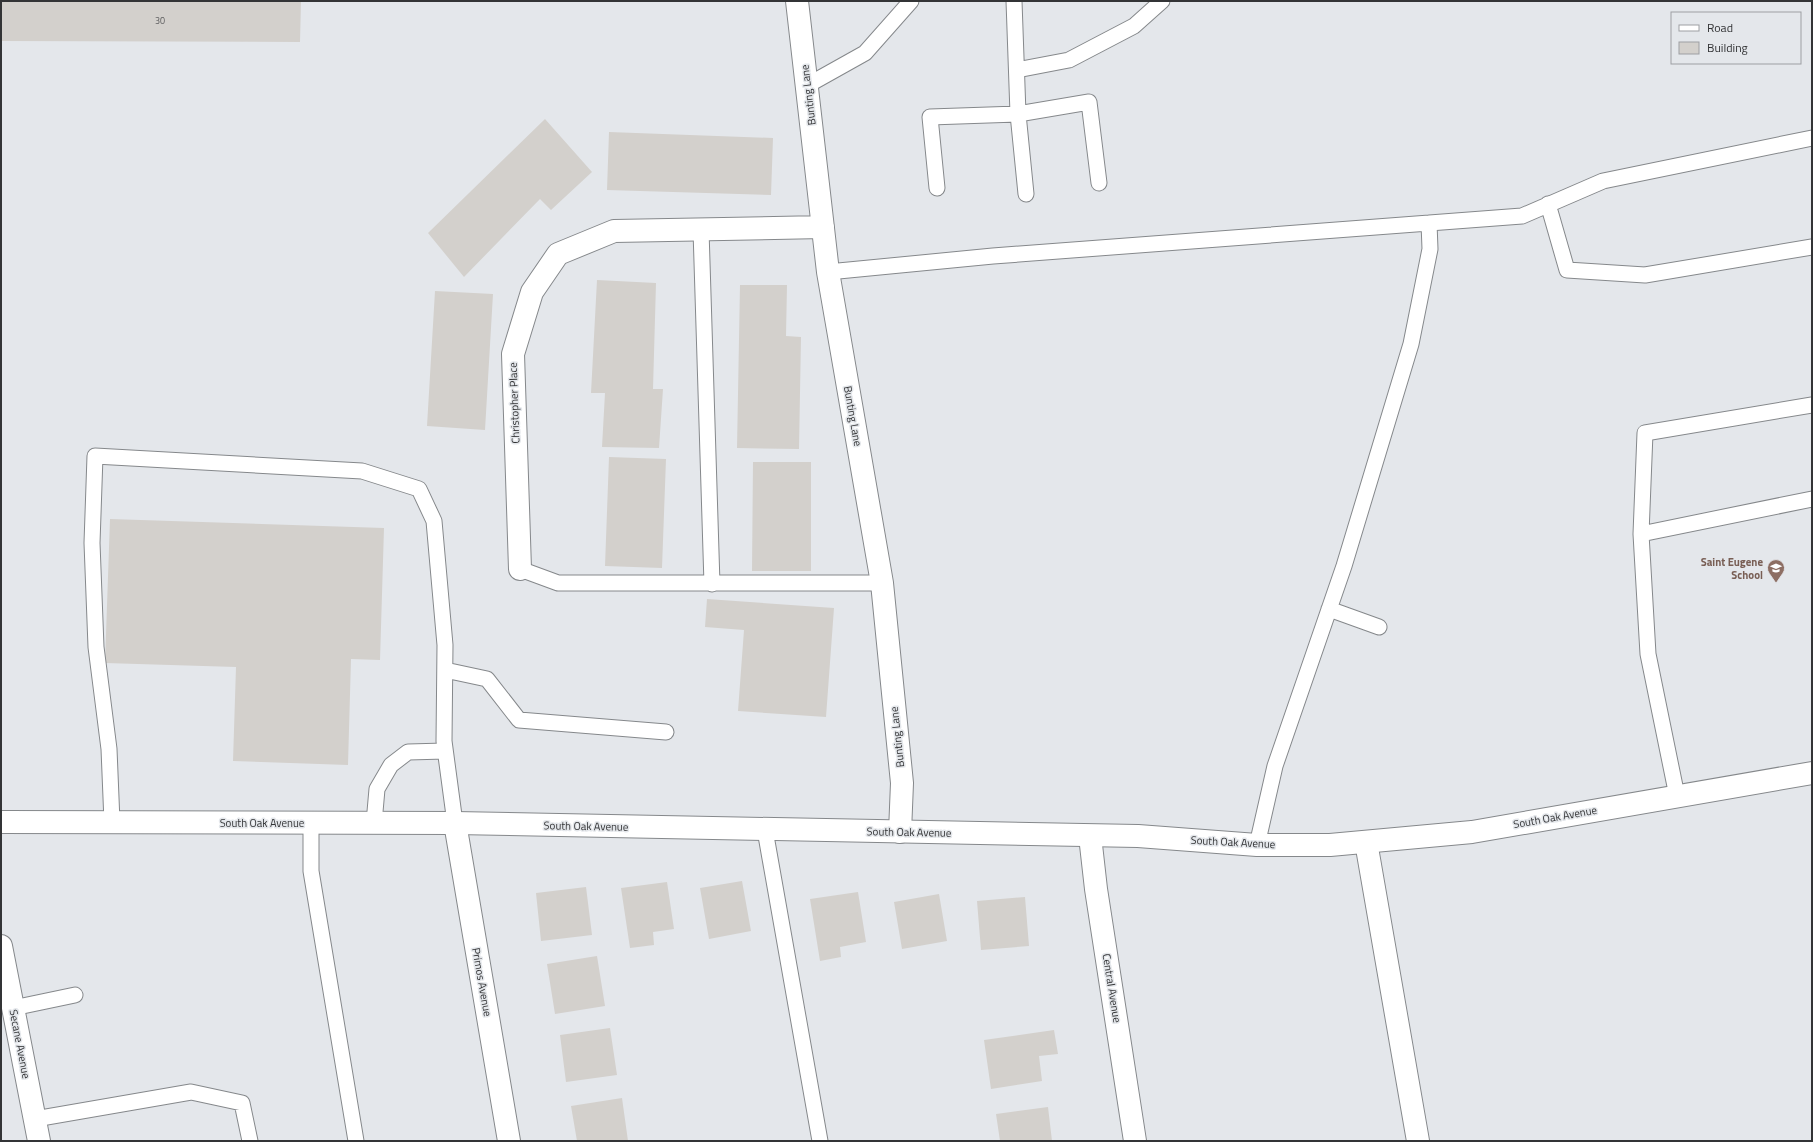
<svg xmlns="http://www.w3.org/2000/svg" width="1813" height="1142" viewBox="0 0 1813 1142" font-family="'Titillium Web',sans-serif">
  <rect width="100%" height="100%" fill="#e4e7eb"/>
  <path fill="#d3d0cc" d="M1,1h300l-1,41 -299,-1z
    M545,119l47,53 -41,38 -11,-11 -76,78 -36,-44z
    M609,132l164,6 -2,57 -164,-5z
    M597,280l59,3 -3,106h10l-4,59 -57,-1 3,-54h-14z
    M740,285h47l-1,51 15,1 -2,112 -62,-1z
    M435,291l58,3 -8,136 -58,-4z
    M609,457l57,2 -4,109 -57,-2z
    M753,462h58v109h-59z
    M110,519l274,9 -4,132 -29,-1 -3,106 -115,-4 3,-94 -131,-4z
    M707,599l127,9 -8,109 -88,-6 6,-81 -39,-3z
    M742,881l9,50 -42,8 -9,-51z
    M667,882l7,47 -21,3 1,13 -24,3 -9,-60z
    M586,887l6,48 -51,6 -5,-48z
    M858,892l8,50 -26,5 1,10 -21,4 -10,-62z
    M939,894l8,47 -45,8 -8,-47z
    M1025,897l4,49 -48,4 -4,-49z
    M597,956l8,50 -50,8 -8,-50z
    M610,1028l7,47 -51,7 -6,-47z
    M1054,1030l4,24 -19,2 3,25 -51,8 -7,-49z
    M622,1098l6,43h-51l-6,-35z
    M1048,1107l4,34h-52l-4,-27z"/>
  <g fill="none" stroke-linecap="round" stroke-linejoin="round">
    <g stroke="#85888b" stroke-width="17">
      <path id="service" d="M1014,1l4,113 71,-12 10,81
        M1017,70l52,-10 65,-34 28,-25
        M806,86l59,-33 46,-52
        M937,188l-7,-71 88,-3 8,80
        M1548,204l19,66 78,5 167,-28
        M701,230l11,354
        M828,272l165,-16 529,-40 81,-35 209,-43
        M1641,534l171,-35
        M520,569l38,14h324
        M1329,609l50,18
        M445,670l42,9 32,41 147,12
        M1677,796l-29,-142 -7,-120 4,-101 167,-28
        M112,822l-3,-73 -13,-102 -4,-104 3,-87 267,15 57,18 15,32 11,124 -1,96 11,82
        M311,823v48l45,270
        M374,823l3,-34 14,-24 17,-13 37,-1
        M765,830l55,311
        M1257,845l18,-79 69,-200 67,-222 19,-95 -1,-26
        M13,1008l62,-13
        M35,1119l156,-27 51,11 8,38"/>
    </g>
    <g stroke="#85888b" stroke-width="24">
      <path id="minor" d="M797,1l31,271 54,311 20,200 -2,49
        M520,569l-7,-215 19,-62 26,-38 56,-23 209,-4
        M455,823l54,318
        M1090,836l6,53 39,252
        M1366,842l52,299
        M1,946l38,195"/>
    </g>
    <g stroke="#85888b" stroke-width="24">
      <path id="secondary" d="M1,822l454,1 683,13 119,9h73l142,-13 340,-59"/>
    </g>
    <use href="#service" stroke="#fff" stroke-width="15"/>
    <use href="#minor" stroke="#fff" stroke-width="22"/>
    <use href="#secondary" stroke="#fff" stroke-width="22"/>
  </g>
  <defs>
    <g id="school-pin" transform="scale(0.9)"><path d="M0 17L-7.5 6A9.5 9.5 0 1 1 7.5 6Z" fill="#8d6e63" stroke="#e4e7eb"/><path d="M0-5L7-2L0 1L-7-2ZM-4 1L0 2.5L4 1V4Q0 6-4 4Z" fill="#fff"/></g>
  </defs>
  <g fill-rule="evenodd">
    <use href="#school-pin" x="1776" y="568"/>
  </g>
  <g text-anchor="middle" stroke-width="3" stroke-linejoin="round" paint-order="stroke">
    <g font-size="9" fill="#5b5b5c">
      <text x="160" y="24">30</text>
    </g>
    <g font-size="11" fill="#333436" stroke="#e4e7eb">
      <text transform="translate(808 95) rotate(-97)" y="4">Bunting Lane</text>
      <text transform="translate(514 403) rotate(-92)" y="4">Christopher Place</text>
      <text transform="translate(853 416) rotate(80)" y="4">Bunting Lane</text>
      <text transform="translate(897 737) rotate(-96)" y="4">Bunting Lane</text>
      <text transform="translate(1555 817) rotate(-10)" y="4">South Oak Avenue</text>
      <text x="262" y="827">South Oak Avenue</text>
      <text transform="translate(586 826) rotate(1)" y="4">South Oak Avenue</text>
      <text transform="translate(909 832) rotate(1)" y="4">South Oak Avenue</text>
      <text transform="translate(1233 842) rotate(3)" y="4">South Oak Avenue</text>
      <text transform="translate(482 982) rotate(80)" y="4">Primos Avenue</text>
      <text transform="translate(1112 988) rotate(81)" y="4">Central Avenue</text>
      <text transform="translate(20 1044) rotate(79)" y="4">Secane Avenue</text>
    </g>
    <g font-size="11" font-weight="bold" fill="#785e54" stroke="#e4e7eb" text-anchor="end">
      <text x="1763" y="566">Saint Eugene<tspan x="1763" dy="13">School</tspan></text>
    </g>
  </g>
  <rect width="1813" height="1142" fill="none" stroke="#333436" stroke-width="4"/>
  <rect x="1671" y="12" width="130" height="52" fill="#e4e7eb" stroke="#9d9fa3"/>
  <rect x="1679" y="25" width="20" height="6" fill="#ffffff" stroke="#9d9fa3"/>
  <text x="1707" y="32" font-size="12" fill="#333436">Road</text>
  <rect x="1679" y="42" width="20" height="12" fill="#d3d0cc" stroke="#9d9fa3"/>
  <text x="1707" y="52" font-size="12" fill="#333436">Building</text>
</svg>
